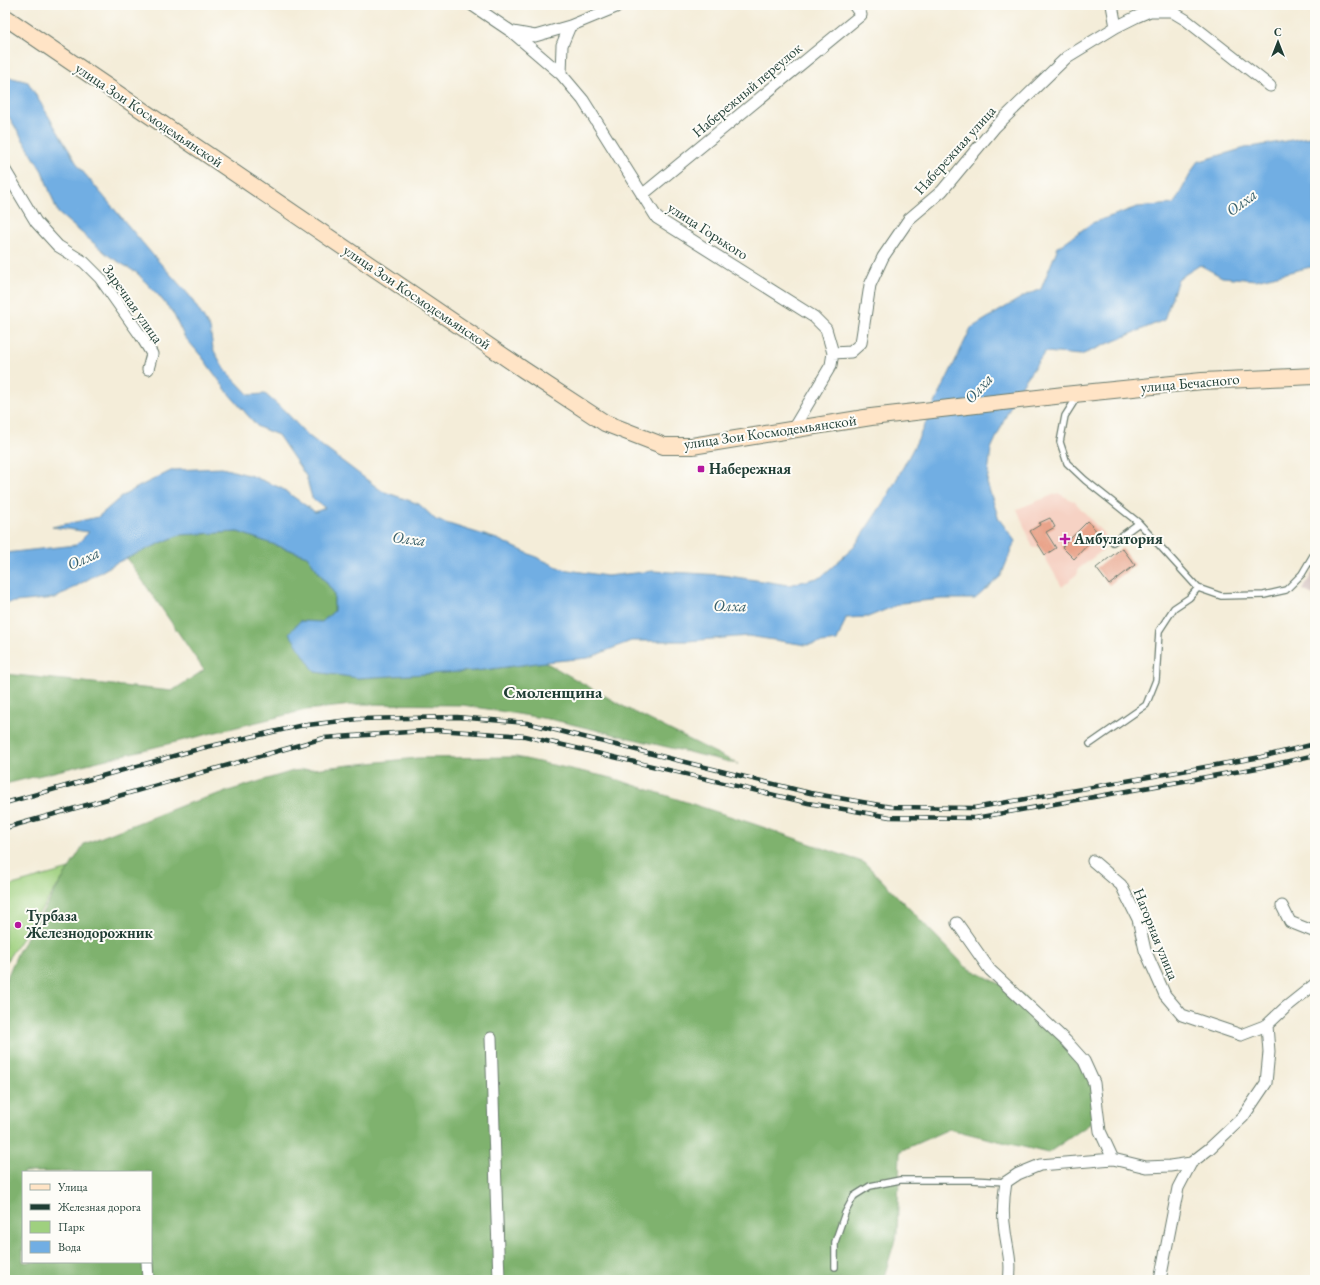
<svg xmlns="http://www.w3.org/2000/svg" width="1320" height="1285" viewBox="0 0 1320 1285" font-family="'EB Garamond',serif">
  <rect width="100%" height="100%" fill="#fdfcf7"/>
  <filter id="ink" filterUnits="userSpaceOnUse"><feTurbulence type="fractalNoise" baseFrequency=".025" numOctaves="2"/><feDisplacementMap in="SourceGraphic" scale="8" xChannelSelector="R" yChannelSelector="G"/><feConvolveMatrix kernelMatrix="1 2 1 2 8 2 1 2 1" color-interpolation-filters="sRGB"/></filter>
  <filter id="wash" filterUnits="userSpaceOnUse"><feTurbulence type="fractalNoise" baseFrequency=".012" numOctaves="4" result="noise"/><feDisplacementMap in="SourceGraphic" scale="16" xChannelSelector="R" yChannelSelector="G"/><feGaussianBlur stdDeviation="0.9" result="paint"/><feColorMatrix in="noise" values="0 0 0 0 0 0 0 0 0 0 0 0 0 0 0 0 0 1.4 0 .05"/><feComposite in="paint" operator="in"/></filter>
  <g filter="url(#wash)">
    <rect width="100%" height="100%" fill="#f4edd9"/>
    <path fill="#f6d2c4" d="M1058,493l17,9 30,33 -9,8 7,7 -26,20 1,3 -16,14 -23,-40 -6,1 -16,-39z"/>
    <path fill="#d1bfbe" d="M1315,568v28l-12,-6z"/>
    <path fill="#9fd07f" stroke="#5f865a" d="M69,869l-64,94v-76z"/>
    <path fill="#7fb26e" stroke="#4f7851" fill-rule="evenodd" d="M238,532l69,24 27,37v18l-12,11 -22,-1 15,51 43,6 118,-7 69,-9 83,47 110,55 -184,-44 -91,-15 -102,-1 -55,6 -301,74v-110l167,17 32,-21 -77,-112 52,-23z
      M516,757l96,21 142,46 111,39 101,104 58,29 68,79 2,46 -46,32 -99,-24 -49,22 -3,82 -14,47h-878v-298l13,-30 66,-108 102,-40 107,-33 124,-13zM23,1172h128v90h-128z"/>
    <path fill="#71aee3" stroke="#48768c" d="M5,76l23,6 51,85 73,87 37,41 21,33 3,21 12,21 24,25 16,-1 21,18 20,22 76,57 37,13 17,16 61,19 65,30 45,7 46,-5 69,4 67,10 32,-8 33,-30 33,-50 28,-52 56,-117 53,-32 17,-7 17,-42 34,-24 45,-16 37,-3 23,-42 48,-14 70,-12v130l-59,14 -34,-3 -22,-12 -22,14 -14,41 -83,35 -36,-3 -28,40 -26,57 -4,34 12,36 16,22 -14,35 -26,23h-33l-40,4 -34,14 -22,1 -9,23 -31,4 -58,-9 -60,5h-57l-43,17 -43,4 -69,9 -118,7 -43,-6 -26,-39 11,-12 22,1 12,-11v-18l-27,-37 -69,-24 -59,3 -63,28 -60,35 -51,5v-50l71,-8 13,-13 -37,-5 46,-10 23,-20 19,-11 33,-16 49,-2 30,8 29,12 34,24 10,-4 -13,-10 -6,-22 -28,-41 -20,-8 -29,-33 -27,-37 -18,-21 -11,-23 -14,-17 -22,-23 -28,-17 -51,-43 -16,-42 -33,-54 -4,-4z"/>
    <g id="blocks">
      <path fill="#e9a48b" d="M1050,518l5,9 -9,5 10,16 -11,7 -15,-24 10,-6 -1,-2z
        M1088,521l9,11 -3,1 2,3 -22,23 -12,-12z
        M1122,548l13,17 -26,20 -13,-17z"/>
    </g>
  </g>
  <g filter="url(#ink)">
    <use href="#blocks" fill-opacity="0" stroke="#6a7b6e" stroke-width="1"/>
    <g fill="none" stroke-linecap="round" stroke-linejoin="round">
      <g stroke="#6a7b6e" stroke-width="8">
        <path id="lane" d="M1077,397l-12,19 -5,26 7,21 18,17 54,43 59,65 23,8 43,-1 22,-5 16,-16 13,-22
          M1113,542l26,-19
          M1090,744l56,-39 10,-25 3,-49 15,-23 15,-10 9,-10
          M835,1267v-25l10,-29 9,-17 16,-10 30,-6h72l34,2"/>
      </g>
      <g stroke="#6a7b6e" stroke-width="13">
        <path id="street" d="M472,5l40,27 49,42 22,26 74,118 157,99 12,12 7,24 -2,12 -38,64
          M1112,5l4,22
          M513,32l22,4 35,-10 46,-19 2,-2
          M561,74l1,-29 8,-19
          M5,170l31,52 22,24 26,16 16,16 41,58 11,18 -4,15
          M642,195l219,-180 -7,-10
          M833,353l18,-1 10,-9 9,-58 13,-28 26,-38 33,-28 53,-64 72,-70 49,-30 20,-10 14,-6h21l15,9 84,66
          M1093,861l28,24 17,34 7,31 20,45 17,20 59,20 26,-10 18,-17 30,-24
          M1282,906l8,16 25,10
          M957,923l33,47 76,71 18,20 10,22 6,48 13,28
          M491,1038l8,242
          M147,1262l1,18
          M1009,1280c3,-19 -2,-31 -4,-49 -3,-18 -2,-32 1,-49l12,-8 22,-9 73,-6 33,8 24,-1 21,-3
          M1160,1280l18,-92 13,-25 18,-14 34,-32 23,-34 3,-31 -2,-27"/>
      </g>
      <g stroke="#6a7b6e" stroke-width="18">
        <path id="secondary" d="M5,17l519,353 81,53 59,23h28l179,-29 193,-22 138,-14 113,-5"/>
      </g>
      <use href="#lane" stroke="#fff" stroke-width="5.5"/>
      <use href="#street" stroke="#fff" stroke-width="11"/>
      <use href="#secondary" stroke="#ffe4c6" stroke-width="16"/>
      <g stroke="#1f3d34" stroke-width="4.5">
        <path id="rail" d="M5,803l197,-55 97,-22 59,-7 99,-2 70,6 283,70 81,14 83,1 287,-51 54,-13
          M5,828l319,-90 113,-8 88,6 283,67 82,14 85,1 288,-51 52,-12"/>
      </g>
      <use href="#rail" stroke="#fdfcf7" stroke-width="3" stroke-dasharray="9" stroke-linecap="butt"/>
    </g>
  </g>
  <g fill="#b5179e" stroke="#fdfcf7" stroke-width="1.5">
    <rect x="697" y="465" width="8" height="8" rx="2"/>
    <path d="M1063 533h4v4h4v4h-4v4h-4v-4h-4v-4h4z"/>
    <circle cx="18" cy="925" r="4"/>
  </g>
  <g text-anchor="middle" stroke-width="4" stroke-linejoin="round" paint-order="stroke">
    <g font-size="15" fill="#1f3d34" stroke="#fdfcf7">
      <text transform="translate(747 90) rotate(-40)" y="5">Набережный переулок</text>
      <text transform="translate(149 115) rotate(34)" y="5">улица Зои Космодемьянской</text>
      <text transform="translate(955 150) rotate(-48)" y="5">Набережная улица</text>
      <text transform="translate(708 231) rotate(33)" y="5">улица Горького</text>
      <text transform="translate(417 297) rotate(34)" y="5">улица Зои Космодемьянской</text>
      <text transform="translate(133 304) rotate(55)" y="5">Заречная улица</text>
      <text transform="translate(1190 383) rotate(-5)" y="5">улица Бечасного</text>
      <text transform="translate(770 432) rotate(-8)" y="5">улица Зои Космодемьянской</text>
      <text transform="translate(1156 934) rotate(68)" y="5">Нагорная улица</text>
    </g>
    <g font-size="15" font-weight="bold" fill="#1f3d34" stroke="#fdfcf7" text-anchor="start">
      <text x="709" y="474">Набережная</text>
      <text x="1074" y="544">Амбулатория</text>
      <text x="26" y="921">Турбаза<tspan x="26" dy="17">Железнодорожник</tspan></text>
    </g>
    <g font-size="16" font-style="italic" fill="#385f69" stroke="#fdfcf7">
      <text transform="translate(1241 202) rotate(-37)" y="6">Олха</text>
      <text transform="translate(978 388) rotate(-48)" y="6">Олха</text>
      <text transform="translate(409 538) rotate(7)" y="6">Олха</text>
      <text transform="translate(83 558) rotate(-24)" y="6">Олха</text>
      <text transform="translate(730 605) rotate(1)" y="6">Олха</text>
    </g>
    <g font-size="17" font-weight="bold" fill="#1f3d34" stroke="#fdfcf7">
      <text x="553" y="698">Смоленщина</text>
    </g>
  </g>
  <rect width="1320" height="1285" fill="none" stroke="#fdfcf7" stroke-width="20"/>
  <rect x="22" y="1171" width="130" height="92" fill="#fdfcf7" stroke="#a4b0a9"/>
  <rect x="30" y="1184" width="20" height="6" fill="#ffe4c6" stroke="#a4b0a9"/>
  <text x="58" y="1191" font-size="12" fill="#1f3d34">Улица</text>
  <rect x="30" y="1204" width="20" height="6" fill="#1f3d34" stroke="#a4b0a9"/>
  <text x="58" y="1211" font-size="12" fill="#1f3d34">Железная дорога</text>
  <rect x="30" y="1221" width="20" height="12" fill="#9fd07f" stroke="#a4b0a9"/>
  <text x="58" y="1231" font-size="12" fill="#1f3d34">Парк</text>
  <rect x="30" y="1241" width="20" height="12" fill="#71aee3" stroke="#a4b0a9"/>
  <text x="58" y="1251" font-size="12" fill="#1f3d34">Вода</text>
  <g transform="translate(1278 42)" stroke="#fdfcf7" stroke-width="3" paint-order="stroke">
  <path d="M0-3L7 15L0 10L-7 15Z" fill="#1f3d34"/>
  <text y="-6" font-size="11" font-weight="bold" text-anchor="middle" fill="#1f3d34">С</text>
  </g>
</svg>
